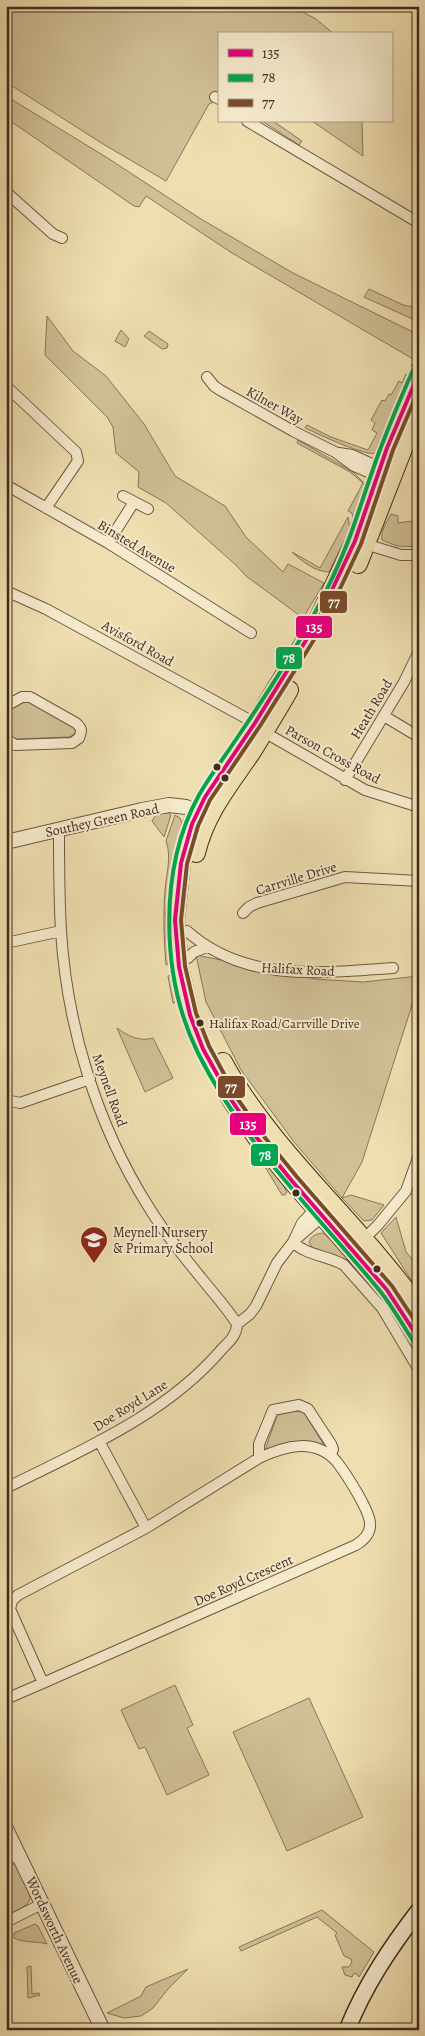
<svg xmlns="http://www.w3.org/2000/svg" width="425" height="2036" viewBox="0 0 425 2036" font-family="Alegreya,serif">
  <rect width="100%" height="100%" fill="#efdfb0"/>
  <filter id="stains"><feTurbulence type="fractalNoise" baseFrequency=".004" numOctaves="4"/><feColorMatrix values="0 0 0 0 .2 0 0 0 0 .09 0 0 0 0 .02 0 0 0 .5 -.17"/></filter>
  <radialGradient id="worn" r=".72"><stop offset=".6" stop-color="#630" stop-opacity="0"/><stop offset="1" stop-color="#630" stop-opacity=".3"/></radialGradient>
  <path fill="#d1c097" stroke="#88765b" d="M6,6h285l25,13 18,15h-115v65l-10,5 -43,77 -63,-37 -97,-62z
    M6,96l100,61 95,62 92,54 126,62v21l-6,3 -181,-106 -86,-57 -7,11 -5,-1 -128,-88z
    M262,121h11l29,20 -3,4z
    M312,121h50l1,35z
    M369,289l34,16 16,3v14l-55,-25z
    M47,316l26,35 33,25 38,48 31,52 50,30 21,31 37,35 5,-8 36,19 -21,35 -57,-42 -9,-10 -71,-63 -28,-16 1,-15 -23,-19 -3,-26 -6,-10 -62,-62z
    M121,330l8,9 -4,8 -10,-6z
    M149,331l19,13 -1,4 -5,1 -18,-13z
    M406,374l2,6 -32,73c-10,4 -58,-19 -71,-25l2,-3 24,12 37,13 9,-17 -5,-3 3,-7 -4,-3 11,-20 3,1 4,-7 2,1 8,-14 3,2z
    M298,440l55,32 10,10 1,7 -11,30 -1,-6 -4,-2 15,-28 -13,-11 -53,-29z
    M391,514l7,2v7l21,-3v27l-22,-1 -15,-6c-2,-9 5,-18 9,-26z
    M348,517l2,12 -21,43c-13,0 -28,-11 -37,-20l28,16z
    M24,699l50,26 2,5 -1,3 -5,4 -55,2c-12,-5 -9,-17 -9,-29z
    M157,813h12l2,2 -7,22 -12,-16z
    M175,815l5,3 2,5 -11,45 -5,39 -1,23 3,34 -2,1c-2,-25 -3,-50 -1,-74 1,-16 7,-34 1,-50z
    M196,955l119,24 48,3 56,-6v7l-57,179 -20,36 9,-3 33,10 -12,15 -8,1 -22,-23 -48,-56 -53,-72 -35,-68z
    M172,975l6,27 -5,1 -5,-27z
    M117,1028c11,8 23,14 36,10l20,40 -28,14z
    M255,1144l18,23 14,25 -2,3h-3l-29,-48z
    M396,1217l10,35 13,15v25l-38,-59z
    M323,1233l7,6 3,-3 74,90 12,23v17l-61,-89 -22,-22 -28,-6 4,-2 -3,-5c3,-7 7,-8 14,-9z
    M303,1411l21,34c-20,-5 -38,-5 -56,5l-2,-3 11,-31 4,-4z
    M175,1685l18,40 -6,3 22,47 -42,20 -22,-48 -6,2 -18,-39z
    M309,1698l54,119 -76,34 -54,-119z
    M10,1864h5c5,9 22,30 12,40 -5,5 -14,8 -21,11v-26l2,-5 -2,-1v-14z
    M322,1910l52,42 -15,25 -1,-2 -4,-2 -2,4 -7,-2 -3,-8h7l3,-5 -1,-3 -7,-3 -9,-21 2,-2 -20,-16 -76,34 -2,-4z
    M35,1924l3,2 9,18c-11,-3 -24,-1 -33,-6v-5z
    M31,1966l1,28 7,-1 1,2 -12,3 -1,-31z
    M188,1969l-20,20 -15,19 -12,8 -17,2 -17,-5 34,-17 5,-9z
    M187,2024l5,6h-37v-2z"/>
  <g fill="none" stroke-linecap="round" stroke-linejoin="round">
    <g stroke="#6c5843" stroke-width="12">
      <path id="minor" d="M215,97l4,2
        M247,121l172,102
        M6,192l47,42 9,4
        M207,377l7,9 6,4 73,41 42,21 19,14 23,10
        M6,386l70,66 2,9 -32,47
        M339,453l13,2 29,13
        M6,485l102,58 143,90
        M123,496l25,13
        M108,543l26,-41
        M362,543l39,12h18
        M6,591l40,18 209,114
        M6,706l16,-9h8l46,26c6,5 6,8 3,15l-7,5 -57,2 -9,-6
        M384,716l35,21
        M264,732l101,58 54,17
        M345,780l59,-98 15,-31
        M59,829c0,34 0,68 2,102 6,96 36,194 87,275 16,26 35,50 54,73 12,15 25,29 35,45
        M243,913l6,-6 8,-4 88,-26 74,4
        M187,931c58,52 134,42 206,37
        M6,943l55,-12
        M188,958l6,-6 13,-5
        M6,1100l14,3 70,-24
        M295,1240l28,-24
        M293,1242c14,14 34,13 51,23l38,43 37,62
        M361,1242l17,-17 28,-34 13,-36
        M237,1324l13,-10 6,-8 21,-43 16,-21 9,-19 14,-15
        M99,1441l47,87
        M259,1458v-14l14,-34 26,-5 9,4 23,35 2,5 -2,6
        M6,1488c76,-38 160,-73 216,-139 7,-7 15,-14 15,-25
        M6,1699l37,-16 313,-138c8,-5 15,-12 14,-22 -1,-14 -24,-49 -33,-61 -22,-25 -52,-16 -78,-4l-113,70 -128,67 -6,6 -2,8 33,74
        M6,1861l12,-8
        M6,1922l36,-18"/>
    </g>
    <g stroke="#6c5843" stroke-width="16">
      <path id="tertiary" d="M6,842l136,-32 27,-5 17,2 21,9
        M6,1829l97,201"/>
    </g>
    <g stroke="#402b1f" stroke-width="18">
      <path id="secondary" d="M347,2030c18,-45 43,-82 72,-120"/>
    </g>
    <g stroke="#402b1f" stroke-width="20">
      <path id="trunk" d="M419,372l-32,76 -32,93 -39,83 -61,99 -50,74 -13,27 -11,39 -6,57 4,47 11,48 13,34 29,52 25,37 35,43 95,109 32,49
        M358,564l61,-156
        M196,853c9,-39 33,-68 55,-100 13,-21 26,-42 38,-63
        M223,1062c49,90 136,161 196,246"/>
    </g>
    <use href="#minor" stroke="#f5eacc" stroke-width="10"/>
    <use href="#tertiary" stroke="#f5eacc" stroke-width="14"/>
    <use href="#secondary" stroke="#f5eacc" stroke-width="15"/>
    <use href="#trunk" stroke="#efdfb0" stroke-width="18"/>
    <g stroke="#f5eacc" stroke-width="8">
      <path id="bus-1" d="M419,373l-32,75 -32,93 -39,83 -61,99 -50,74 -13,27 -11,39 -6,57 4,47 11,48 13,34 29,52 25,37 35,43 95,109 32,49"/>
    </g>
    <g stroke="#f5eacc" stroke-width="8">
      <path id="bus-2" d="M413,370c-11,25 -22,51 -32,77 -11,29 -20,59 -31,89 -10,27 -26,60 -40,86 -21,38 -46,76 -71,113 -13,20 -28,39 -40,60 -41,74 -38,183 -1,258 46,92 118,160 182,238 13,16 23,35 34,51"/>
    </g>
    <g stroke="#f5eacc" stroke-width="8">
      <path id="bus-3" d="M419,389l-26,61 -32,94 -39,83 -62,99 -50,74 -12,26 -11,38 -6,56 4,46 11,47 13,33 28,52 25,36 35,43 95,109 27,41"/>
    </g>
    <use href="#bus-1" stroke="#e5007d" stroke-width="4"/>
    <use href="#bus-2" stroke="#00a651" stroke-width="4"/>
    <use href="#bus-3" stroke="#7a4b2a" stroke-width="4"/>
  </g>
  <defs>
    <g id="school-pin" transform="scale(1.4375)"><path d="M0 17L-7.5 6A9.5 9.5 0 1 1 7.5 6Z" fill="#8f2418" stroke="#f5eacc"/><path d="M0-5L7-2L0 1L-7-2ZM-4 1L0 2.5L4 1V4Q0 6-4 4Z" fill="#fff"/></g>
  </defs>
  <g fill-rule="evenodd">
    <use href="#school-pin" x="94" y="1240"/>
  </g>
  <g fill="#402b1f" stroke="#f5eacc" stroke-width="2">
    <circle cx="217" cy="767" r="4.5"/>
    <circle cx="225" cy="778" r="4.5"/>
    <circle cx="200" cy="1023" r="4.5"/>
    <circle cx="296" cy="1193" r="4.5"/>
    <circle cx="377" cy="1269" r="4.5"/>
  </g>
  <g text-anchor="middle" stroke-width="4" stroke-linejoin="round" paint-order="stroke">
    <g font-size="13" fill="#402b1f" stroke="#f5eacc" text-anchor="start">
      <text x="209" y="1028">Halifax Road/Carrville Drive</text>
    </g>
    <g font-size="14" fill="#402b1f" stroke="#f5eacc">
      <text transform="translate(275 405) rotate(29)" y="5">Kilner Way</text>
      <text transform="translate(137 546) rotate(31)" y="5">Binsted Avenue</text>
      <text transform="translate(138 643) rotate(29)" y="5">Avisford Road</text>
      <text transform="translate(371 709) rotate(-59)" y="5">Heath Road</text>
      <text transform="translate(333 754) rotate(29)" y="5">Parson Cross Road</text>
      <text transform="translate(102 820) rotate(-12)" y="5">Southey Green Road</text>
      <text transform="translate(296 878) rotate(-17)" y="5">Carrville Drive</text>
      <text transform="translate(298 969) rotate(3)" y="5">Halifax Road</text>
      <text transform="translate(110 1090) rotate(70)" y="5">Meynell Road</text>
      <text transform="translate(130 1405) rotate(-32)" y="5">Doe Royd Lane</text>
      <text transform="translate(243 1580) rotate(-24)" y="5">Doe Royd Crescent</text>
      <text transform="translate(55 1930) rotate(65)" y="5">Wordsworth Avenue</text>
    </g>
    <g font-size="14" fill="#402b1f" stroke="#f5eacc" text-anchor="start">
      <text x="113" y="1237">Meynell Nursery<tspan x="113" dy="16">&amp; Primary School</tspan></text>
    </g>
  </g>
  <g stroke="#f5eacc" stroke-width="2">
    <rect x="319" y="590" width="29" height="24" rx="5" fill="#7a4b2a"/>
    <rect x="295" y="615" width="38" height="24" rx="5" fill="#e5007d"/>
    <rect x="275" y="646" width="28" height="24" rx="5" fill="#00a651"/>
    <rect x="217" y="1075" width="29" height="24" rx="5" fill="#7a4b2a"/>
    <rect x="229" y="1112" width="38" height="24" rx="5" fill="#e5007d"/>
    <rect x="250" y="1143" width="29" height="24" rx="5" fill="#00a651"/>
  </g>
  <g font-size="14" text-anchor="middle" font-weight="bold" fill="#fff">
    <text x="334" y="607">77</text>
    <text x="314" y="632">135</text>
    <text x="289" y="663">78</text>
    <text x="231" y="1092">77</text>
    <text x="248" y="1129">135</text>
    <text x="265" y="1160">78</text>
  </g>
  <rect width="425" height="2036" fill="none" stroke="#efdfb0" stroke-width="25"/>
  <rect x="8" y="8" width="410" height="2021" fill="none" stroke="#402b1f" stroke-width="2.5"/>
  <rect x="12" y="12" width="400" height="2011" fill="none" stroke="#402b1f"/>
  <rect x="218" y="32" width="175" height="90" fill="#f5eacc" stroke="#ad9e87"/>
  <rect x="228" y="49" width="25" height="8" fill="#e5007d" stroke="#ad9e87"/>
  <text x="262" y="58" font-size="15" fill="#402b1f">135</text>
  <rect x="228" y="74" width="25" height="8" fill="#00a651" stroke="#ad9e87"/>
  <text x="262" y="82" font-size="15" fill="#402b1f">78</text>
  <rect x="228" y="99" width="25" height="8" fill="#7a4b2a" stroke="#ad9e87"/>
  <text x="262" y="108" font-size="15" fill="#402b1f">77</text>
  <rect width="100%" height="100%" filter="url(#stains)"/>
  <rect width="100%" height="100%" fill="url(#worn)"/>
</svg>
